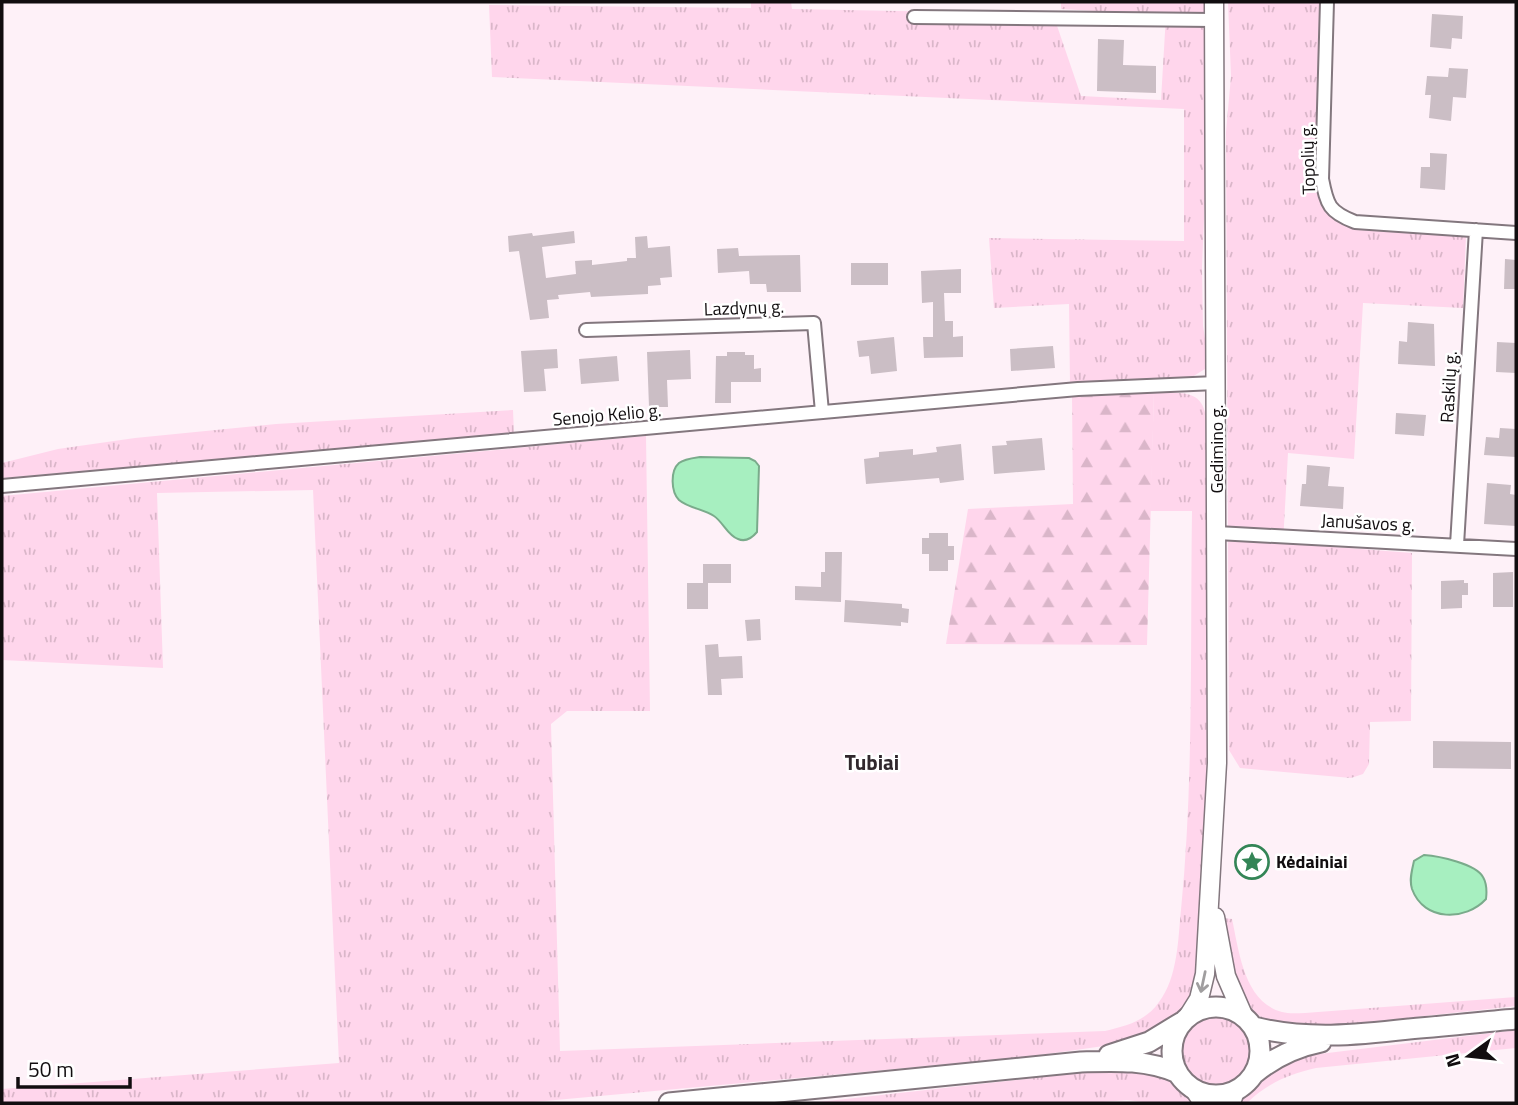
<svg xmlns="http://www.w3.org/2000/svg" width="1518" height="1105" viewBox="0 0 1518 1105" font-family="'Titillium Web',sans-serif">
  <defs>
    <pattern id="grass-tufts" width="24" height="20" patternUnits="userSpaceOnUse" patternTransform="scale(1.75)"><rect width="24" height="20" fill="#ffd6ec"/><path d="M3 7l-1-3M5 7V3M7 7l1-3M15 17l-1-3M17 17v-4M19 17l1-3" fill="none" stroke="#dab6c9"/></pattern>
    <pattern id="forest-firs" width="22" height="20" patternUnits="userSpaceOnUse" patternTransform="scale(1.75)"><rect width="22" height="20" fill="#ffd6ec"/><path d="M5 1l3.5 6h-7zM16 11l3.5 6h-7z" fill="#dab6c9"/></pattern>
  </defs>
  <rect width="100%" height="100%" fill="#fef1f8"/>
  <path fill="url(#grass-tufts)" d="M751,2h40l1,7 261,5 28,82 80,4 5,-85 -105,-6v-7h152l-11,265 1,59 5,30 -3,13 -13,8 -122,8 -1,-81 -75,4 -5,-70 195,3v-132l-692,-32 -3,-72 262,3z
    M1228,2h99l-5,177 16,37 128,19 -3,73 -100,-5 -9,156 -66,-6 -5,90 129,10 -1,168 -41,1 -1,42 -6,10 -12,4 -111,-10 -11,-18 -3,-618 5,-56z
    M1154,393c26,0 50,-5 52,27l1,344 -6,201 -10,39 -23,22 -50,18 -92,13 -503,46h-521v-14l337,-26 -26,-573 -156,3 6,175 -161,-8v-164l644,-60 4,275h-83l-16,13 9,327 545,-20c21,-5 41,-10 54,-29 19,-25 19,-63 22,-92 13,-132 9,-267 11,-399h-42z
    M513,410l1,24 -512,44v-15l56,-14 77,-11 141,-14z
    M1224,918l8,1c7,32 12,83 50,93 7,2 16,1 23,1l211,-16v9l-182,20 -51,1 -19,-8 -9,-6 -19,-28z
    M1182 1049a36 36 0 1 1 72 0a36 36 0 1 1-72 0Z
    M1516,1030v18l-200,20c-27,6 -48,15 -69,35h-10l13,-15 18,-15 35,-17z
    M1148,1069l32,13 14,21h-44l-23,-3 -36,3h-281l278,-31z"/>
  <path fill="url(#forest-firs)" d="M1154,393l-7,252 -201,-1 22,-135 105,-5 -1,-107z"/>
  <path fill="#a7efc0" stroke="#7aab8b" stroke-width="2" d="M700,457l49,1 6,3 4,5 -2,66c-5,6 -12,10 -19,7 -10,-3 -15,-17 -24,-23 -10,-7 -26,-8 -35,-16 -8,-8 -9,-29 0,-37 5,-4 14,-5 21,-6z
    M1424,855c15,1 52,9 59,22 4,7 4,14 3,22 -20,22 -62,23 -74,-10 -3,-9 0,-19 2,-28z"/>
  <path fill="#cbbec5" d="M1432,14l31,2 -1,23 -10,-1 -1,11 -21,-2z
    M1098,39l26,1 -1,25 33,1v27l-59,-2z
    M1449,68l19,1 -2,29 -13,-1 -2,24 -22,-3 2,-23h-6l2,-19 21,1z
    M1430,153l17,1 -2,36 -25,-2 1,-21h9z
    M574,231l1,12 -33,4 4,31 30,-4 -1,-13 17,-1v5l35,-4v-3h9l-1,-21 12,-1 1,12 22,-2 2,31 -12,1 1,7 -13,1v8l-57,3 -1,-5 -32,3 1,4 -12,1 2,18 -19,2 -11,-69 -10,1 -1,-16 24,-3 1,3z
    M738,248l1,8 61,-1 1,37h-34l-1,-8h-16l-1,-13 -31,2 -1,-24z
    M1505,259l11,1v29h-12z
    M851,263h37v22h-37z
    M961,269v24h-17l1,28h8v16l10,-1v21l-39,1 -1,-21h10v-35l-11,1 -1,-32z
    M1408,322l26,2 1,42 -37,-2 1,-23 8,1z
    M894,337l3,34 -26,3 -2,-18 -10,1 -2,-16z
    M1497,342l19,1v30l-20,-1z
    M1053,346l2,22 -44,3 -1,-22z
    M557,349l1,19 -14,1 2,22 -22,1 -3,-41z
    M690,350l1,29 -24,1 1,27h-19l-2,-55z
    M727,352h18v3h9v14l7,-1v14h-30v21h-16l1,-47h11z
    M617,356l2,25 -38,3 -2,-25z
    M1396,413l30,2 -2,21 -29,-2z
    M1500,428l16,1v28l-32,-2 2,-18 13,1z
    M1042,438l3,32 -51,4 -2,-28 15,-1 -1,-4z
    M961,444l3,36 -24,3 -1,-5 -73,6 -2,-25 15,-2v-5l34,-3v6l24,-3 -1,-5z
    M1307,465l23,2 -2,19 16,1 -1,22 -43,-3 2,-22h4z
    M1487,483l24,2 -1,9 6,1v31l-32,-2z
    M929,533h19v13h6v14h-6v11h-19v-17h-7v-16h7z
    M825,552h17l-1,50 -46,-2v-14l26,1v-15h4z
    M703,564h28v19h-28z
    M1513,572v35h-20v-34z
    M1464,580v3h4v12h-6v13l-21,1v-28z
    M687,583h21v26h-21z
    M845,600l57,4v4l7,1 -1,14 -7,-1v4l-57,-4z
    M760,619l1,21 -14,1 -2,-21z
    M718,644l1,13 23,-1 1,22 -22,1 1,16h-14l-3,-50z
    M1433,741l78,1v27l-78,-1z"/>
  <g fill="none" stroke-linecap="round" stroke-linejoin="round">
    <g stroke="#83777e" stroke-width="16">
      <path id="minor" d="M1327,2l-5,177c5,26 7,33 33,43l161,11
        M914,17l300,3
        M586,330l228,-7 8,89
        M2,486l1076,-97 138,-6
        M1217,533l299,16
        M1457,545l19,-315"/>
    </g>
    <g stroke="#83777e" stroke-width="21">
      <path id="secondary" d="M1215,917l11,59 17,39
        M1189,1015l10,-16 6,-25 12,-211 -3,-761
        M1194,1089l9,14
        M1231,1103l4,-12"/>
    </g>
    <g stroke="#83777e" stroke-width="23">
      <path id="primary" d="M1172 1051a44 44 0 1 1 88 0a44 44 0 1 1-88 0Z
        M1254,1027c51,13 103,8 155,2 36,-3 72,-7 107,-10
        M1109,1055l40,-13 33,-20
        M1255,1073c20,-16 41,-26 66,-31
        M669,1103l412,-41c33,-1 65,-3 97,11"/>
    </g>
    <use href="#minor" stroke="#fff" stroke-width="12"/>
    <use href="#secondary" stroke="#fff" stroke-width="18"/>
    <use href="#primary" stroke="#fff" stroke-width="19"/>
  </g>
  <defs><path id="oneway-shaft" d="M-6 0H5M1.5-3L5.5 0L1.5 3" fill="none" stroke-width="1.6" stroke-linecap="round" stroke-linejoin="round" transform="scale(1.75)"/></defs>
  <use stroke="#a09e9f" href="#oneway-shaft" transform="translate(1203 982) rotate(102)"/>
  <defs>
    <g id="sight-ring" transform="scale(1.75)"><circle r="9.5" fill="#fff" stroke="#338556" stroke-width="1.5"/><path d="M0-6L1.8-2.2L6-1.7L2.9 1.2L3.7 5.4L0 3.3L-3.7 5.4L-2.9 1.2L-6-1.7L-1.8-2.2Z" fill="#338556"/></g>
  </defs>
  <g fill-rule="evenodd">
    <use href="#sight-ring" x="1252" y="862"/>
  </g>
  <g text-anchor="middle" stroke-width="5" stroke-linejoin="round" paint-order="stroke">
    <g font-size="18" fill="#110d0f" stroke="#fff">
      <text transform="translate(1308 159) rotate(-92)" y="6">Topolių g.</text>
      <text transform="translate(744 308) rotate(-2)" y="6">Lazdynų g.</text>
      <text transform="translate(1449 387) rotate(-87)" y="6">Raskilų g.</text>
      <text transform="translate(607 415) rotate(-5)" y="6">Senojo Kelio g.</text>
      <text transform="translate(1217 449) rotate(-90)" y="6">Gedimino g.</text>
      <text transform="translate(1368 523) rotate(3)" y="6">Janušavos g.</text>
    </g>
    <g font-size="18" font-weight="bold" fill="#110d0f" stroke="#fff" text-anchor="start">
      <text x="1276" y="868">Kėdainiai</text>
    </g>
    <g font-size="21" font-weight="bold" fill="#31282d" stroke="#fff">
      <text x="872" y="770">Tubiai</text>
    </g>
  </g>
  <rect width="1518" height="1105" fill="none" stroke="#110d0f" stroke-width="7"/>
  <g transform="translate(1469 1056) rotate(255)" stroke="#ffffff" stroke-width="5" paint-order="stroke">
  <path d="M0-5L12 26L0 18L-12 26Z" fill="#110d0f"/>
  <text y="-10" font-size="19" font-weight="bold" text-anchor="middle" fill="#110d0f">N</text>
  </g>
  <path d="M18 1077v10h112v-10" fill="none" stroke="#110d0f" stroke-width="3.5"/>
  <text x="28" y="1077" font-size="21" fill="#110d0f" stroke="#ffffff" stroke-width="5" paint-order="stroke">50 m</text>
</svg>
